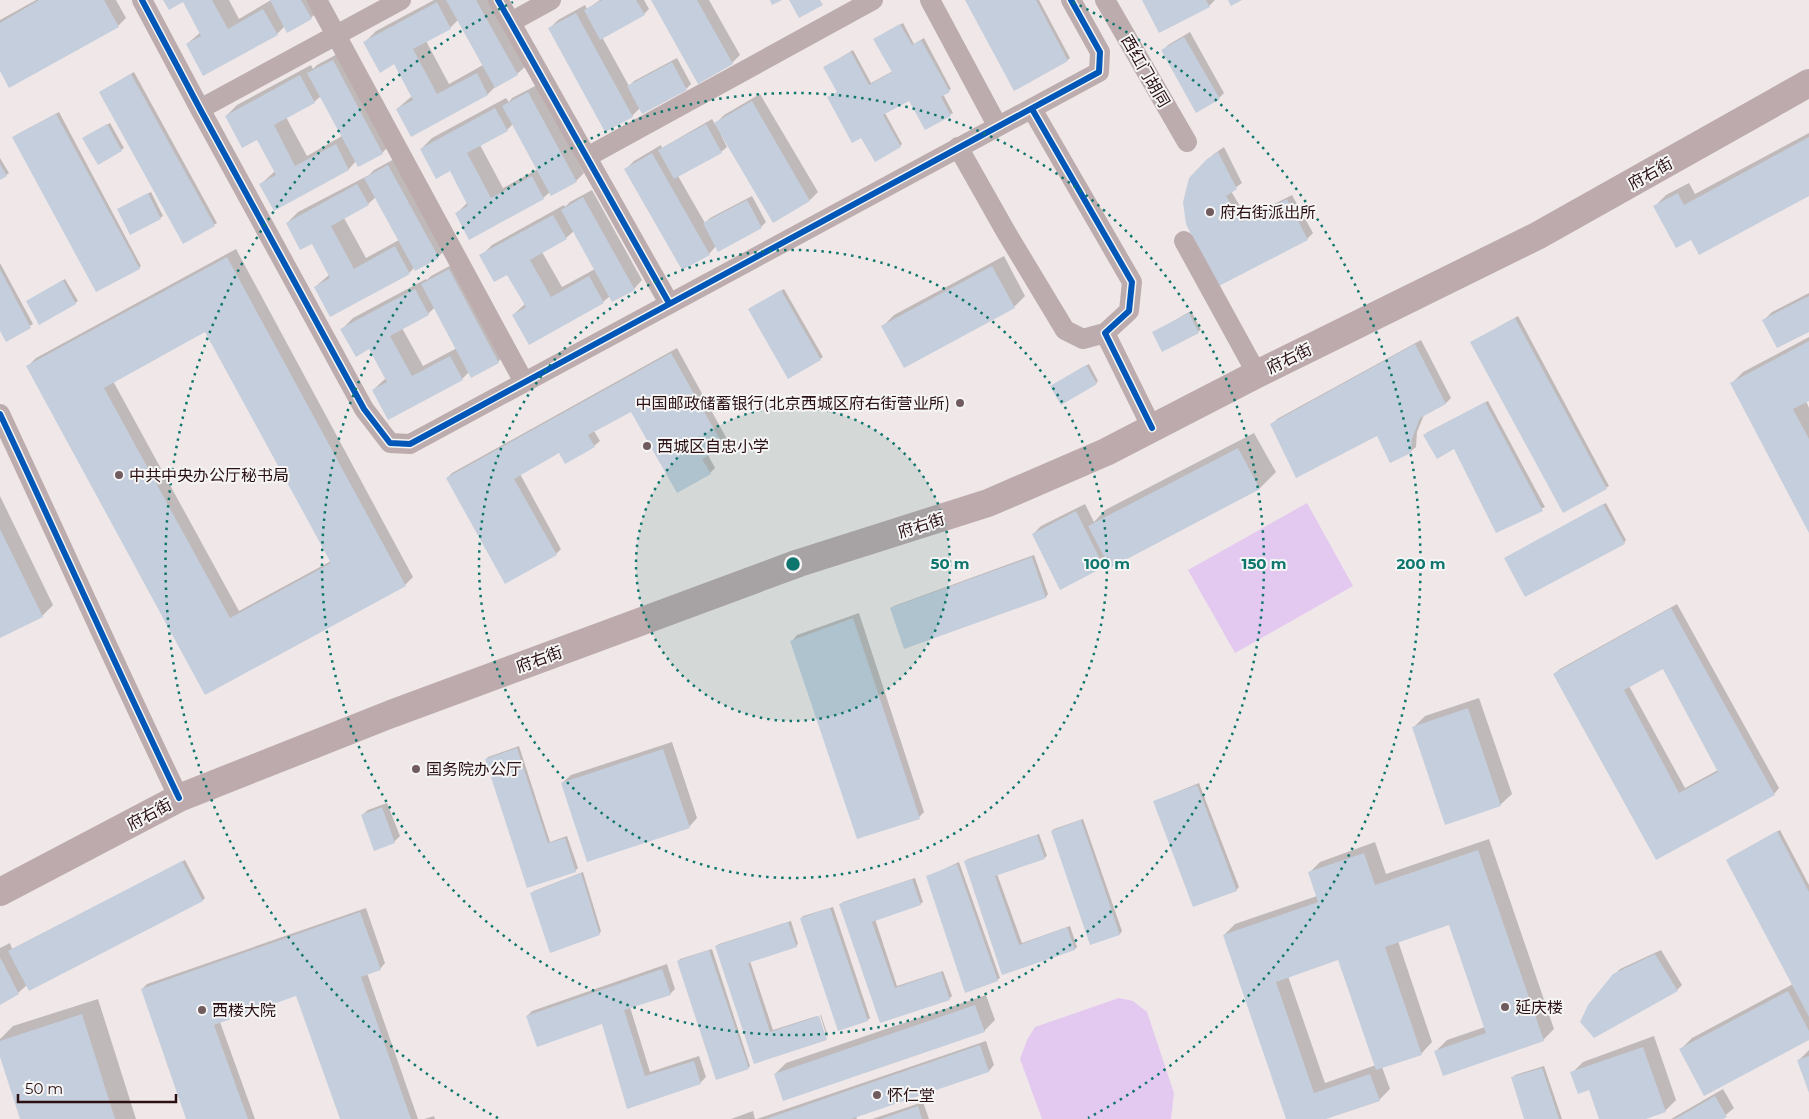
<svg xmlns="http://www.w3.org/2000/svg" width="1809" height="1119" viewBox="0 0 1809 1119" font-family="Montserrat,'Noto Sans SC',sans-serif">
  <rect width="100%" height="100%" fill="#f0e8e8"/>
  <path fill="#e3c8f0" d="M1307,503l46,83 -118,67 -47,-83z
    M1119,998l14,3 14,11 27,81 -3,26h-129l-22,-60 7,-19 8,-13z"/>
  <path fill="#0003" fill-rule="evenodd" d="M36,0h80l10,18 -8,8 -118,42v-48z
    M164,0h65l10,19 32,-19h43l5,10 -8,8 -26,8 -8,8 -90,10 14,-12 -17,-32z
    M434,0h55l37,66 -9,8 -21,12 -8,8 -77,41 -14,-26 15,-13 -17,-33 -30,-21 11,-11zM458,20l25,45 -34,19 -23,-43 24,-13z
    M600,0h44l5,9 -5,5 -42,23 27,49 5,-5 43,-23 14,26 -5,5 -46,19 -8,8 -27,14 -55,-102 8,-8 27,-15 2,4z
    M653,0h56l31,55 -8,8z
    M967,0h72l31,58 -2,2z
    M1143,0h72l-6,6z
    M903,23l11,21 10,-6 27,51 -8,5 10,19 -27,15 -16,-29 -25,14 17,31 -2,2 -62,-55 -13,-24 28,-17 18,33 22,-12 -18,-32z
    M1190,32l34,61 -5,5 -56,-48 5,-5z
    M341,52l50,92 -9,9 -24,13 -2,-5 -7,8 -75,40 -13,-25 14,-13 -18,-32 -31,-23 11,-11 74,-40 2,4 4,-4zM321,96l21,40 -35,20 -21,-39 28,-15z
    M134,72l83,151 -34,19 -83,-150z
    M537,85l47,88 -8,8 -26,11 -7,6 -87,16 12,-12 -18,-32 -29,-21 11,-11 74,-40 3,4 3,-4zM513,124l25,45 -35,19 -23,-43 27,-15z
    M760,94l58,98 -8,8 -36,21 -51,-87 -2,1 6,12 -6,5 -43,24 27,47 5,-5 42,-22 14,26 -5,5 -45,19 -7,8 -27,15 -56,-100 8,-8 27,-16 1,3 50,-29 3,5 9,-9z
    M59,112l82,154 -2,2 -123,-133z
    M110,123l14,25 -3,2 -35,-14z
    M1809,133v61l-117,44 -37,-32 11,-11 23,-12 6,11z
    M1224,147l18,36 -11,8 16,27 45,-23 21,38 -6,6 -89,47 -28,-108 24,-24z
    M0,158l9,15 -9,6z
    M396,158l50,91 -8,8 -24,11 -5,5 -94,14 15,-13 -18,-31 -25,-20 11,-11 71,-37 5,-5zM376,197l23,43 -33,18 -22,-40 24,-14z
    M592,190l50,90 -8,9 -24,7 -7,6 -90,13 12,-11 -17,-31 -27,-17 11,-11 72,-40 1,2 5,-5zM574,231l21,38 -33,18 -20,-35 24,-14z
    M151,192l12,24 -3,2 -42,-9z
    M236,249l177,328 -8,8 -200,108 -177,-327 8,-8zM206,331l125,230 -92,50 -126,-230z
    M1004,256l21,40 -11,11 -131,19 11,-11z
    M457,262l49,91 -8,9 -26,14 -3,-4 -7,7 -89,11 13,-12 -16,-30 -28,-19 11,-11 73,-39 1,1 4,-4zM435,307l22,41 -34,18 -21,-38 26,-14z
    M0,263l33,61 -27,17 -6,-12z
    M65,279l13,22 -3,2 -48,-2z
    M784,289l39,68 -3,2 -68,-52z
    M1809,293v38l-45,-11 8,-8z
    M1191,311l10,19 -38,20 -9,-18z
    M1518,316l91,170 -46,26 -91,-170z
    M1809,337v63l-3,1 3,7v122l-77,-147 11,-11z
    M1421,340l30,58 -5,5 -22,12 -7,17 -1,15 -6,5 -32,-18 -106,-9 5,-6z
    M677,348l51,93 -5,5 -15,9 7,13 -5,5 -78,-63 -38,21 6,10 -6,5 -34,6 -40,22 41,75 -5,5 -109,-76 5,-5z
    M1089,364l9,17 -2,2 -44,3z
    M1488,401l57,106 -48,24 -42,-84 -29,-14z
    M1254,433l22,39 -16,16 -149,79 -3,-5 -4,4 -71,-32 8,-8 44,-22 9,18 11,-12z
    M0,496l53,109 -11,11 -42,20z
    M1606,503l20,37 -2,3 -119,15z
    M1034,555l14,39 -2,3 -141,51 -14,-40 3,-2z
    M1677,604l102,184 -5,6 -117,65 -103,-185 6,-5zM1663,668l55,102 -33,18 -56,-102z
    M859,613l65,199 -5,5 -127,-176 5,-6z
    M1479,698l33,96 -12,11 -86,-78 11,-11z
    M672,742l25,76 -8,9 -127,-44 9,-8z
    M519,746l31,96 17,-6 11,32 -3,3 -47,15 -42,-127 2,-2z
    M1199,783l40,104 -3,3 -81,-89z
    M387,803l13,33 -6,6 -32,-27 6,-5z
    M1083,819l39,112 -2,3 -29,10 -39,-113 2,-2z
    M1780,830l29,55v154l-128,10 11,-11 101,-54 -64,-126z
    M1039,834l8,22 -3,2 -47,16 25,69 48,-17 7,21 -2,2 -73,24 -37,-112 3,-2z
    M1489,839l65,190 -11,11 -107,11 11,-11 38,-13 -35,-104 -52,18 34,101 -11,12 -39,13 8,22 -11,11 -56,19h-36l-63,-184 11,-11 82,-28 -8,-23 11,-11 55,-20 11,32zM1339,959l37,106 -51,18 -37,-107z
    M185,860l20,38 -2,2 -176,85 -9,8 -18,10v-55l10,-5 2,6z
    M959,862l41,116 -3,2 -70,-103z
    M583,872l18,59 -2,3 -67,-41 2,-2z
    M915,878l8,24 -3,2 -45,15 22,67 46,-15 9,25 -3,3 -68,23 -40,-118 2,-2z
    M833,907l37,111 -2,2 -67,-101 2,-3z
    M366,908l19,55 -5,6 -13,4 51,146h-76l-45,-125 -77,28 35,97h-67l-46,-130 5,-5z
    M791,921l7,23 -2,2 -46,15 23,69 44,-14 8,23 -71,23 -38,-116 3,-2z
    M712,949l38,117 -2,2 -70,-106 2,-3z
    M1661,950l21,35 -5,5 -63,-15 6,-6z
    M667,964l8,25 -5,5 -40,13 20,65 49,-16 7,21 -6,6 -72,24 -25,-85 -76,-6 5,-5z
    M986,995l9,25 -11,11 -209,43 11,-11z
    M98,999l38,120h-115l-21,-66v-14l13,-13z
    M820,1015h1l7,21 -1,1z
    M1654,1036l22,64 -11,11 -23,8h-42l-11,-31 -17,-15 11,-11z
    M986,1041l8,24 -5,6 -133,45 1,3h-100z
    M1809,1050v40l-11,-29z
    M1544,1066l18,53h-37l-12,-41 2,-3z
    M1723,1089l11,19 -13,11h-50z
    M923,1102l6,17h-57z
    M753,1111l2,8h-24z
    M434,1116l1,3h-11z"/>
  <path fill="#c4cedc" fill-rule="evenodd" d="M39,0h65l15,27 -110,61 -9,-17v-48z
    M163,0h49l16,29 35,-20 15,26 -75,41 -17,-32 15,-8 -18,-34 -14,8z
    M270,0h31l11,19 -25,14z
    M446,0h30l42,75 -23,13z
    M602,0h34l9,15 -45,25 -16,-30z
    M651,0h46l36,64 -35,20z
    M770,0h12l-10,5z
    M789,0h31l3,5 -24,13z
    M965,0h71l32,61 -54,30z
    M1142,0h64l4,7 -51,26z
    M1228,0h14l-11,6z
    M437,2l14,27 -38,20 24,45 40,-21 11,22 -77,42 -15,-28 17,-9 -19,-36 -14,9 -17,-31z
    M576,13l57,104 -28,15 -57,-104z
    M900,24l12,21 9,-5 29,52 -9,5 10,19 -26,14 -16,-29 -26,14 18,32 -26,15 -14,-24 -9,5 -25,-46 10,-5 -14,-25 28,-15 18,33 23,-13 -19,-33z
    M1184,37l36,62 -24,14 -35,-63z
    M333,60l50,94 -25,13 -51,-94z
    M672,62l15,28 -45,24 -15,-28z
    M131,74l84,152 -32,18 -84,-152z
    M300,75l15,28 -41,22 21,41 41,-22 13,26 -75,41 -15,-27 17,-9 -19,-35 -15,8 -17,-32z
    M528,92l49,90 -26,14 -49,-90z
    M752,101l58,100 -37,22 -59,-100z
    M495,108l13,23 -41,22 24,45 41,-22 12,23 -75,41 -14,-27 13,-7 -18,-35 -14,8 -16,-30z
    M56,114l84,155 -44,23 -84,-155z
    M107,124l15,27 -24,14 -16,-27z
    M706,124l16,29 -48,26 -16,-29z
    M1809,137v59l-110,59 -8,-15 -15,8 -23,-42 25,-13 6,12z
    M1218,152l19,37 -11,7 15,26 46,-23 21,41 -91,47 -31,-63 -3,-22 6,-24 18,-19z
    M652,153l58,102 -28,15 -58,-101z
    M0,164l7,12 -7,4z
    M388,165l51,93 -24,13 -51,-93z
    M357,184l12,21 -38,21 23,43 41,-23 15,28 -80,43 -16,-30 16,-9 -18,-34 -12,6 -14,-27z
    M148,193l13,26 -31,16 -13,-26z
    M583,197l52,93 -23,12 -51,-92z
    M747,200l15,28 -44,24 -15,-29z
    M553,215l14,24 -37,21 21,37 38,-21 15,27 -75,42 -17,-30 14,-8 -19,-32 -13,7 -15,-27z
    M227,257l179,329 -201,109 -179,-329zM205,332l126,231 -101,55 -126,-230z
    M992,266l23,42 -111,60 -23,-42z
    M0,269l31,59 -25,14 -6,-11z
    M449,269l50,94 -28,15 -50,-94z
    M63,280l13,24 -37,21 -13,-24z
    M415,289l14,26 -39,21 22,40 38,-20 13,24 -75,40 -16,-30 15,-8 -18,-33 -13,8 -16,-28z
    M781,290l40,70 -33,19 -40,-70z
    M1809,296v36l-32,16 -15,-28z
    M1189,313l10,20 -37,19 -10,-20z
    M1515,318l92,171 -44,24 -93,-171z
    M1809,341v60l-16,8 16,30v94l-79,-150z
    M1415,344l31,60 -26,14 -8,21 -1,14 -21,10 -13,-27 -81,42 -26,-54z
    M671,353l53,94 -22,12 9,15 -34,19 -46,-81 -43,23 7,12 -30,17 -6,-11 -45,26 43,76 -52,29 -59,-106z
    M1086,365l11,19 -36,21 -11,-19z
    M1485,402l58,109 -47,22 -42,-84 -17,10 -14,-24z
    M1238,448l22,41 -150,79 -22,-42z
    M1603,504l22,40 -100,53 -21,-39z
    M1076,511l28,56 -44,23 -28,-56z
    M0,529l43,88 -43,21z
    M1032,557l14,41 -142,51 -14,-41z
    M1671,608l104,187 -119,65 -103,-186zM1663,669l55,103 -39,21 -55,-103z
    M853,618l67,201 -63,20 -67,-198z
    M1468,708l33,98 -56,19 -33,-98z
    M517,748l31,95 17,-5 11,34 -49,16 -42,-129z
    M663,749l27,79 -103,34 -26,-79z
    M1197,785l40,106 -44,16 -40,-106z
    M382,807l13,36 -21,8 -13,-36z
    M1081,820l39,115 -30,10 -39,-114z
    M1777,831l32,61v125l-83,-157z
    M1037,835l8,24 -50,17 24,69 48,-18 8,23 -73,25 -38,-114z
    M1478,850l66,191 -101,35 -9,-25 52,-18 -37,-108 -64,22 37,108 -46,15 -38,-110 -62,22 38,111 56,-19 10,27 -54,18h-40l-63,-184 95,-33 -10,-30 56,-19 11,32z
    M182,861l21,40 -174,90 -21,-40z
    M957,864l41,117 -33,12 -39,-117z
    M581,873l19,62 -50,18 -20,-60z
    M912,879l9,26 -49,17 23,66 46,-16 9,28 -70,23 -41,-119z
    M830,908l38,113 -30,10 -38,-113z
    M360,912l21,58 -20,7 50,142h-71l-44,-123 -82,29 34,94h-62l-45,-130z
    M788,922l9,25 -49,16 22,69 49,-16 8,24 -73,24 -39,-118z
    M709,950l40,119 -33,11 -39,-119z
    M1655,954l23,37 -84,47 -14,-16 8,-17 25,-31z
    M0,957l19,37 -19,11z
    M662,969l9,26 -47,15 21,66 49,-15 7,23 -74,25 -25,-85 -65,23 -11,-31z
    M1788,991l21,40v9l-105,56 -25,-47z
    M975,1005l10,27 -202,69 -9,-27z
    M82,1014l33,105h-95l-20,-62v-16z
    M980,1045l9,27 -138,47h-85z
    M1643,1047l23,65 -20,7h-47l-10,-29 -11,4 -8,-22z
    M1809,1056v37l-12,-33z
    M1542,1068l17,51h-35l-13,-42z
    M1715,1096l12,21 -4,2h-48z
    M918,1106l4,13h-41z"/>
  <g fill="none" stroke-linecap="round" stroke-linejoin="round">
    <path stroke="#bcacad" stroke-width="20" d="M142,0l58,109 164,300 26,34 20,1 689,-372 1,-20 -29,-52
      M317,0l207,382
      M498,0l171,303
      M930,0l67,125
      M1105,0l82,142
      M511,22l40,-22
      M200,109l201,-109
      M1032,109l100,173 -3,29 -24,22 47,95
      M958,147l48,85 59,98 18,9 22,-6
      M587,157l286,-157
      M1184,241l73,133
      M0,414c60,128 118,257 179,384"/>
    <path stroke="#bcaaac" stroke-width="28" d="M0,892l179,-94 212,-84 408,-151 189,-60 118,-51 151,-78 280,-138 272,-153"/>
    <g stroke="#f5f5f5" stroke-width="9">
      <path id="cycleway" d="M142,0l58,109 164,300 26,34 20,1 689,-372 1,-20 -29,-52
        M498,0l171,303
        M1032,109l100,173 -3,29 -24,22 47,95
        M0,414c60,128 118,257 179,384"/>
    </g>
    <use href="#cycleway" stroke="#0057b8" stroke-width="6"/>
  </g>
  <circle cx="793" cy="564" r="157" fill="#0f766e" fill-opacity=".12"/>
  <g fill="none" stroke="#0f766e" stroke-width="2.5" stroke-dasharray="2.5 5">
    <circle cx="793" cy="564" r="157"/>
    <circle cx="793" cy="564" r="314"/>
    <circle cx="793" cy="564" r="471"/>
    <path d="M498 1118A628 628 0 0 1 513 2M1073 2A628 628 0 0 1 1088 1118"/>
  </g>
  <g fill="#705c5e" stroke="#f5f5f5" stroke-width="2">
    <circle cx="1210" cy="212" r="5"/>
    <circle cx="960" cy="403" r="5"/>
    <circle cx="647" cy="446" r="5"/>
    <circle cx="119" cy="475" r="5"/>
    <circle cx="416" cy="769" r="5"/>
    <circle cx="1505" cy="1007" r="5"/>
    <circle cx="202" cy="1010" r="5"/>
    <circle cx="877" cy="1095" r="5"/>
  </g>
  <g text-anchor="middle" stroke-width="4" stroke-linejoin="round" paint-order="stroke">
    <g font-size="16" fill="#2b1014" stroke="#f5f5f5">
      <text transform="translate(1146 71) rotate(60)" y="6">西红门胡同</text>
      <text transform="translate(1650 173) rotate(-29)" y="6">府右街</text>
      <text transform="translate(1289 358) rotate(-26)" y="6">府右街</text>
      <text transform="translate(921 525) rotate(-18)" y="6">府右街</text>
      <text transform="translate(539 659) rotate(-20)" y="6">府右街</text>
      <text transform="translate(149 814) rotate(-28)" y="6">府右街</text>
    </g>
    <g font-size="16" fill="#2b1014" stroke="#f5f5f5" text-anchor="start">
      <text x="1220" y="218">府右街派出所</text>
      <text x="950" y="409" text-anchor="end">中国邮政储蓄银行(北京西城区府右街营业所)</text>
      <text x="657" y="452">西城区自忠小学</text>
      <text x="129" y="481">中共中央办公厅秘书局</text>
      <text x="426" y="775">国务院办公厅</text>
      <text x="1515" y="1013">延庆楼</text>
      <text x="212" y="1016">西楼大院</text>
      <text x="887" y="1101">怀仁堂</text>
    </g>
  </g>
  <circle cx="793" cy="564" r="8" fill="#0f766e" stroke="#f5f5f5" stroke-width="2.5"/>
  <g font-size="15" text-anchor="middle" font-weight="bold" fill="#0f766e" stroke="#f5f5f5" stroke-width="4" stroke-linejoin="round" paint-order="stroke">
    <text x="950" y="569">50 m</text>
    <text x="1107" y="569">100 m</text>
    <text x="1264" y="569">150 m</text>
    <text x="1421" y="569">200 m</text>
  </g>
  <path d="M18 1094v8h158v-8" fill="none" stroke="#2b1014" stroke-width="2.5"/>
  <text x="25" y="1094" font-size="15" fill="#2b1014" stroke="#f5f5f5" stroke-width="4" paint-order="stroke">50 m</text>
</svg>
